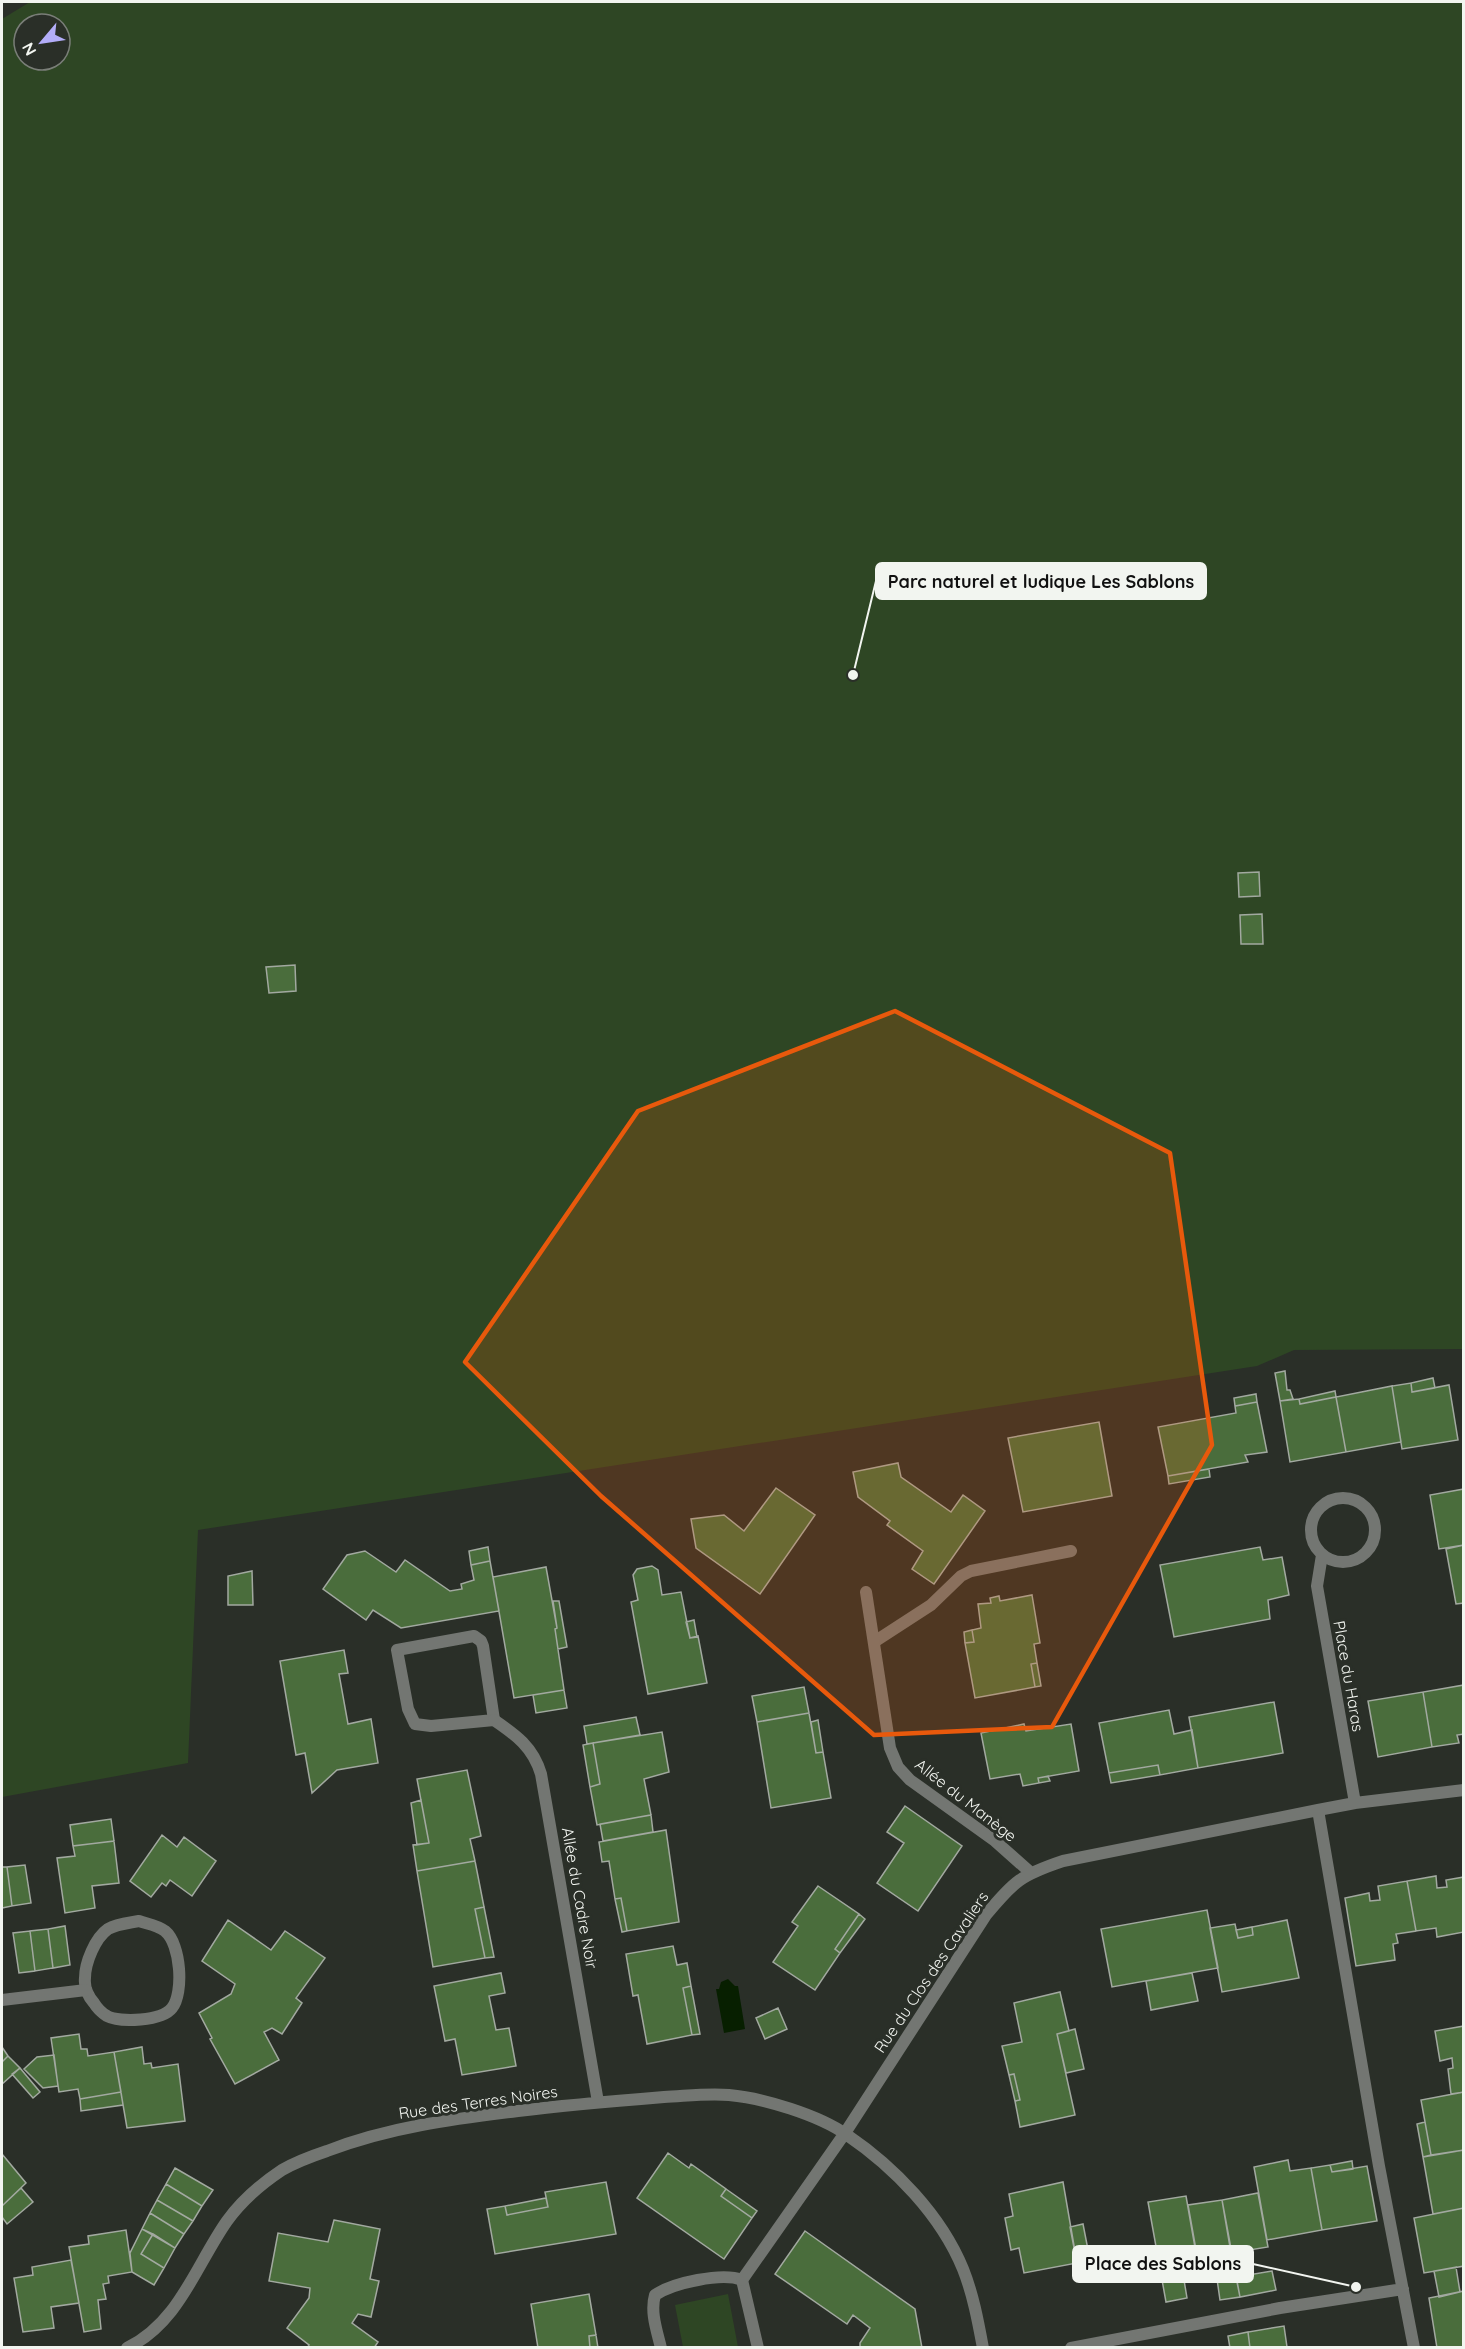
<svg xmlns="http://www.w3.org/2000/svg" width="1465" height="2349" viewBox="0 0 1465 2349" font-family="Quicksand,sans-serif">
  <rect width="100%" height="100%" fill="#2a2f28"/>
  <path fill="#2e4624" fill-rule="evenodd" d="M30,2h1433v1347l-169,1 -37,16 -1059,164 -10,233 -186,34v-1778zM24,24h36v36h-36z
    M728,2294l10,53h-55l-8,-42z"/>
  <path fill="#071f00" d="M728,1979l7,7h3l7,43 -21,4 -8,-44h3l2,-7z"/>
  <path fill="#4a6d3c" stroke="#a2a9a0" stroke-width="1.5" d="M1259,872l1,24 -21,1 -1,-24z
    M1262,914l1,30h-22l-1,-29z
    M295,965l1,26 -27,2 -3,-26z
    M1285,1371l2,19h3l3,9 -13,2 -5,-28z
    M1433,1378l2,10 -23,4 -1,-9z
    M1411,1383l1,9 37,-7 9,55 -56,9 -10,-63z
    M1392,1386l9,56 -55,10 -10,-55z
    M1335,1391l1,6 -36,7 -1,-5z
    M1256,1394l1,8 -22,4 -1,-8z
    M1336,1397l10,55 -56,10 -10,-61 19,-2 1,5z
    M1257,1402l10,50 -22,3 3,7 -80,14 -10,-49 78,-14 -1,-7z
    M1099,1422l13,74 -89,16 -15,-74z
    M898,1463l3,14 50,35 12,-17 22,16 -51,73 -22,-15 11,-18 -36,-26 3,-4 -32,-24 -5,-25z
    M1209,1469l1,8 -41,7 -1,-8z
    M776,1488l39,27 -55,79 -64,-46 -5,-29 33,-4 20,16z
    M1464,1489v56l-25,4 -9,-54z
    M1464,1545v58l-8,1 -10,-55z
    M488,1547l2,14 -19,4 -2,-14z
    M1260,1547l3,13 19,-3 7,38 -21,5 2,19 -96,18 -14,-72z
    M365,1551l31,21 9,-12 45,31 12,-2 -1,-5 13,-4 -3,-15 19,-4 9,50 -98,17 -28,-18 -7,10 -43,-31 24,-34z
    M652,1566l6,4 4,25 19,-3 9,46 8,-2 9,47 -59,11 -17,-92 7,-2 -5,-25 4,-6z
    M546,1567l11,61 -2,1 9,61 -50,8 -21,-121z
    M252,1571l1,34h-25v-29z
    M1032,1595l8,48 -6,1 3,19 -6,1 4,23 -60,11 -10,-55 9,-1 -2,-12 9,-2 -3,-24 13,-1 -1,-5 9,-2 1,5z
    M553,1601h6l8,46 -9,2 -3,-20 2,-1z
    M694,1620l3,17 -7,1 -4,-16z
    M972,1630l2,12 -9,1 -1,-11z
    M344,1650l4,23 -9,1 9,50 23,-5 7,44 -41,7 -25,23 -7,-40 -9,2 -16,-94z
    M1037,1663l4,23 -6,1 -4,-23z
    M1464,1685v49l-7,1 2,8 -27,4 -9,-55z
    M804,1687l5,26 -52,9 -5,-26z
    M564,1690l3,18 -31,5 -3,-18z
    M1423,1692l9,55 -54,10 -10,-56z
    M1274,1702l9,51 -85,15 -9,-51z
    M1169,1710l5,24 18,-4 6,38 -38,7 -2,-10 -49,8 -10,-50z
    M809,1713l7,40 7,-1 8,46 -60,10 -14,-86z
    M636,1717l4,18 -53,9 -3,-18z
    M818,1720l5,32 -7,1 -5,-31z
    M1024,1724l2,7 45,-7 8,47 -41,7 1,5 -16,3 -3,-12 -30,5 -9,-46z
    M662,1732l7,40 -25,7 7,36 -54,10 -7,-38 10,-3 -7,-41z
    M593,1743l7,41 -10,3 -7,-42z
    M1158,1765l2,10 -49,8 -2,-10z
    M467,1770l14,66 -11,3 5,22 -58,10 -4,-26 16,-2 -12,-64z
    M1048,1776l2,5 -11,2 -1,-5z
    M421,1800l8,43 -12,2 -6,-42z
    M905,1806l57,40 -44,65 -41,-28 27,-40 -17,-11z
    M651,1815l2,17 -50,9 -3,-17z
    M111,1819l3,22 -41,5 -3,-21z
    M666,1830l13,92 -52,9 -6,-33 -6,1 -6,-38 -7,1 -3,-20z
    M162,1835l15,12 7,-10 32,24 -24,35 -22,-16 -4,6 -4,-3 -11,14 -21,-16z
    M114,1841l5,42 -27,3 3,22 -30,5 -8,-55 18,-2 -2,-10z
    M475,1861l9,46 -9,2 10,49 -52,9 -16,-96z
    M25,1865l6,38 -19,3 -5,-39z
    M2,1867h5l5,39 -10,2z
    M1436,1876l1,12 10,-1 -1,-7 18,-3v55l-27,5 -1,-9 -20,3 -9,-50z
    M1407,1881l9,50 -20,3 2,9 -5,1 2,16 -39,6 -11,-68 24,-5 1,8 10,-1 -2,-14z
    M818,1886l41,28 -24,35 5,4 -25,37 -42,-28 25,-36 -6,-4z
    M621,1898l6,33 -5,1 -7,-33z
    M484,1907l10,50 -9,1 -10,-49z
    M1207,1910l11,58 -106,19 -11,-58z
    M859,1914l6,5 -25,34 -5,-4z
    M228,1920l43,30 14,-19 40,27 -29,40 6,5 -20,31 -10,-6 -8,4 15,28 -44,24 -25,-45 2,-1 -13,-25 32,-19 4,-10 -33,-23z
    M1287,1920l12,58 -77,14 -12,-64 25,-4 3,14 15,-3 -1,-8z
    M65,1926l5,39 -17,3 -5,-39z
    M1252,1927l1,8 -15,3 -2,-8z
    M48,1929l5,39 -18,3 -5,-40z
    M30,1931l5,40 -16,2 -6,-40z
    M673,1946l4,19 10,-2 4,23 -8,2 9,47 -45,9 -9,-49 -5,1 -7,-42z
    M501,1973l4,20 -16,3 7,34 13,-2 7,38 -54,9 -7,-36 -10,2 -11,-55z
    M1192,1973l6,28 -47,9 -5,-29z
    M691,1986l9,48 -8,1 -9,-47z
    M1060,1992l9,39 -12,3 18,81 -55,12 -5,-26 5,-1 -6,-26 -5,1 -7,-29 20,-4 -8,-39z
    M778,2008l9,21 -22,10 -9,-21z
    M1464,2026v66l-13,2 -3,-25 5,-1 -1,-10 -12,3 -5,-30z
    M1075,2029l9,40 -18,4 -9,-39z
    M79,2034l2,15h6l1,7 26,-4 7,40 -41,7 -2,-10 -19,3 -8,-54z
    M2,2047l6,9 -6,6z
    M142,2047l2,17 7,-1 1,5 26,-4 7,57 -58,7 -13,-76z
    M54,2055l4,31 -15,2 -19,-19 13,-12z
    M8,2056l12,12 -18,16v-22z
    M20,2068l20,24 -7,6 -21,-24z
    M1014,2074l6,26 -5,1 -6,-26z
    M121,2092l2,13 -42,6 -1,-12z
    M1464,2092v58l-33,5 -10,-55z
    M1425,2122l6,33 -8,2 -6,-33z
    M1464,2150v58l-31,6 -10,-57z
    M668,2153l21,15 2,-4 35,25 -5,7 31,22 -28,41 -87,-61z
    M2,2154l24,29 -24,23z
    M1288,2160l2,11 21,-3 11,62 -55,10 -13,-73z
    M1352,2161l1,8 -21,3 -2,-7z
    M1330,2165l2,7 35,-6 10,55 -55,9 -11,-62z
    M175,2168l38,22 -11,16 -36,-22z
    M606,2182l10,52 -121,20 -8,-45 18,-3 2,9 41,-8 -3,-15z
    M1063,2182l14,81 -53,10 -5,-25 -8,2 -6,-32 8,-2 -4,-22z
    M166,2184l36,22 -9,15 -36,-21z
    M21,2188l12,14 -26,22 -5,-7v-11z
    M726,2189l31,22 -5,7 -31,-22z
    M1258,2193l10,54 -37,6 -9,-53z
    M1186,2196l10,57 -16,3 7,42 -21,4 -18,-100z
    M546,2198l2,9 -41,8 -2,-9z
    M157,2200l36,21 -9,13 -34,-21z
    M1222,2200l18,97 -20,3 -6,-42 -16,3 -10,-56z
    M1464,2208v58l-40,7 -10,-55z
    M150,2213l34,21 -9,14 -33,-19z
    M334,2220l46,9 -10,50 9,2 -8,36 -13,-3 -6,9 26,19 -4,6h-67l2,-3 -22,-17 22,-30 1,-10 -41,-7 9,-48 50,9z
    M1083,2224l7,36 -13,3 -7,-36z
    M142,2229l11,5 -12,20 23,14 -10,17 -22,-13 -2,-19z
    M126,2230l6,42 -24,4 1,7 -6,1 3,15 -8,1 3,29 -17,3 -15,-85 20,-3 -1,-8z
    M805,2231l110,78 7,39h-62v-5l10,-15 -17,-13 -6,9 -72,-50z
    M153,2234l22,14 -11,20 -23,-14z
    M71,2260l8,43 -28,4 3,21 -31,4 -9,-54 19,-3 -1,-8z
    M1456,2267l4,25 -21,5 -5,-26z
    M1272,2271l4,19 -36,7 -4,-20z
    M1464,2291v56l-27,1 -8,-50z
    M589,2294l7,41 -7,1 1,12h-52l-7,-44z
    M1284,2326l3,21 -37,1 -2,-16z
    M1248,2332l2,16h-20l-2,-12z
    M596,2335l2,13h-8l-1,-12z"/>
  <g fill="none" stroke-linecap="round" stroke-linejoin="round">
    <path stroke="#737672" stroke-width="12" d="M474,1636l7,5 2,5 11,74 -63,6 -16,-2 -7,-15 -11,-59z
      M874,1642l57,-37 30,-29 10,-5 100,-20
      M139,1921c9,3 18,4 26,10 16,13 19,62 7,77 -10,13 -52,15 -65,8 -5,-3 -10,-8 -13,-13 -6,-7 -10,-16 -9,-25 0,-15 10,-40 23,-49 9,-5 21,-6 31,-8z
      M661,2348c-4,-17 -11,-36 -6,-53 18,-12 67,-23 87,-15l16,68"/>
    <path stroke="#737672" stroke-width="12" d="M1311 1530a32 32 0 1 1 64 0a32 32 0 1 1-64 0Z
      M1322,1555l-5,31 38,217
      M866,1592l24,156 8,19 12,13 85,61 35,31
      M494,1720c22,15 39,27 47,54l57,328
      M1318,1810l61,356 35,182
      M2,2000l84,-10
      M742,2280l103,-147 141,-218c28,-34 35,-40 77,-54l255,-51 37,-7 109,-13
      M127,2348c52,-25 69,-83 100,-127 15,-21 34,-37 55,-51 14,-8 30,-14 45,-19 62,-24 126,-32 191,-40 49,-6 97,-10 146,-14 22,-1 44,-4 65,-2 34,3 90,20 118,40 47,32 94,80 116,134 10,25 15,52 20,79
      M1071,2348l209,-40 123,-19"/>
  </g>
  <path fill="#e8590c" fill-opacity="0.2" stroke="#e8590c" stroke-width="4.5" stroke-linejoin="round" d="M895,1011l275,142 42,292 -160,282 -178,8 -273,-239 -136,-134 173,-251z"/>
  <g text-anchor="middle" stroke-width="6" stroke-linejoin="round" paint-order="stroke">
    <g font-size="16" fill="#f2f5f0" stroke="#2a2f28">
      <text transform="translate(1349 1676) rotate(80)" y="6">Place du Haras</text>
      <text transform="translate(966 1800) rotate(38)" y="6">Allée du Manège</text>
      <text transform="translate(580 1898) rotate(80)" y="6">Allée du Cadre Noir</text>
      <text transform="translate(931 1972) rotate(-56)" y="6">Rue du Clos des Cavaliers</text>
      <text transform="translate(478 2102) rotate(-8)" y="6">Rue des Terres Noires</text>
    </g>
  </g>
  <path fill="none" stroke="#f2f5f0" stroke-width="2" d="M853 675L876 581M1356 2287L1253 2264"/>
  <g fill="#f2f5f0" stroke="#2a2f28" stroke-width="2">
    <circle cx="853" cy="675" r="6"/>
    <circle cx="1356" cy="2287" r="6"/>
  </g>
  <g fill="#f2f5f0" stroke="#f2f5f0" stroke-width="2">
    <rect x="876" y="563" width="330" height="36" rx="6"/>
    <rect x="1073" y="2246" width="180" height="36" rx="6"/>
  </g>
  <g font-size="18" text-anchor="middle" font-weight="bold" fill="#111">
    <text x="1041" y="588">Parc naturel et ludique Les Sablons</text>
    <text x="1163" y="2270">Place des Sablons</text>
  </g>
  <rect width="1465" height="2349" fill="none" stroke="#f2f5f0" stroke-width="6"/>
  <g transform="translate(42 42) rotate(241)"><circle r="28" fill="#2a2f28" stroke="#7a7e78" stroke-width="1.5"/>
  <path d="M0-4.5L10 22L0 15L-10 22Z" fill="#b3adf9"/>
  <text y="-9" font-size="16" font-weight="bold" text-anchor="middle" fill="#f2f5f0">N</text>
  </g>
</svg>
